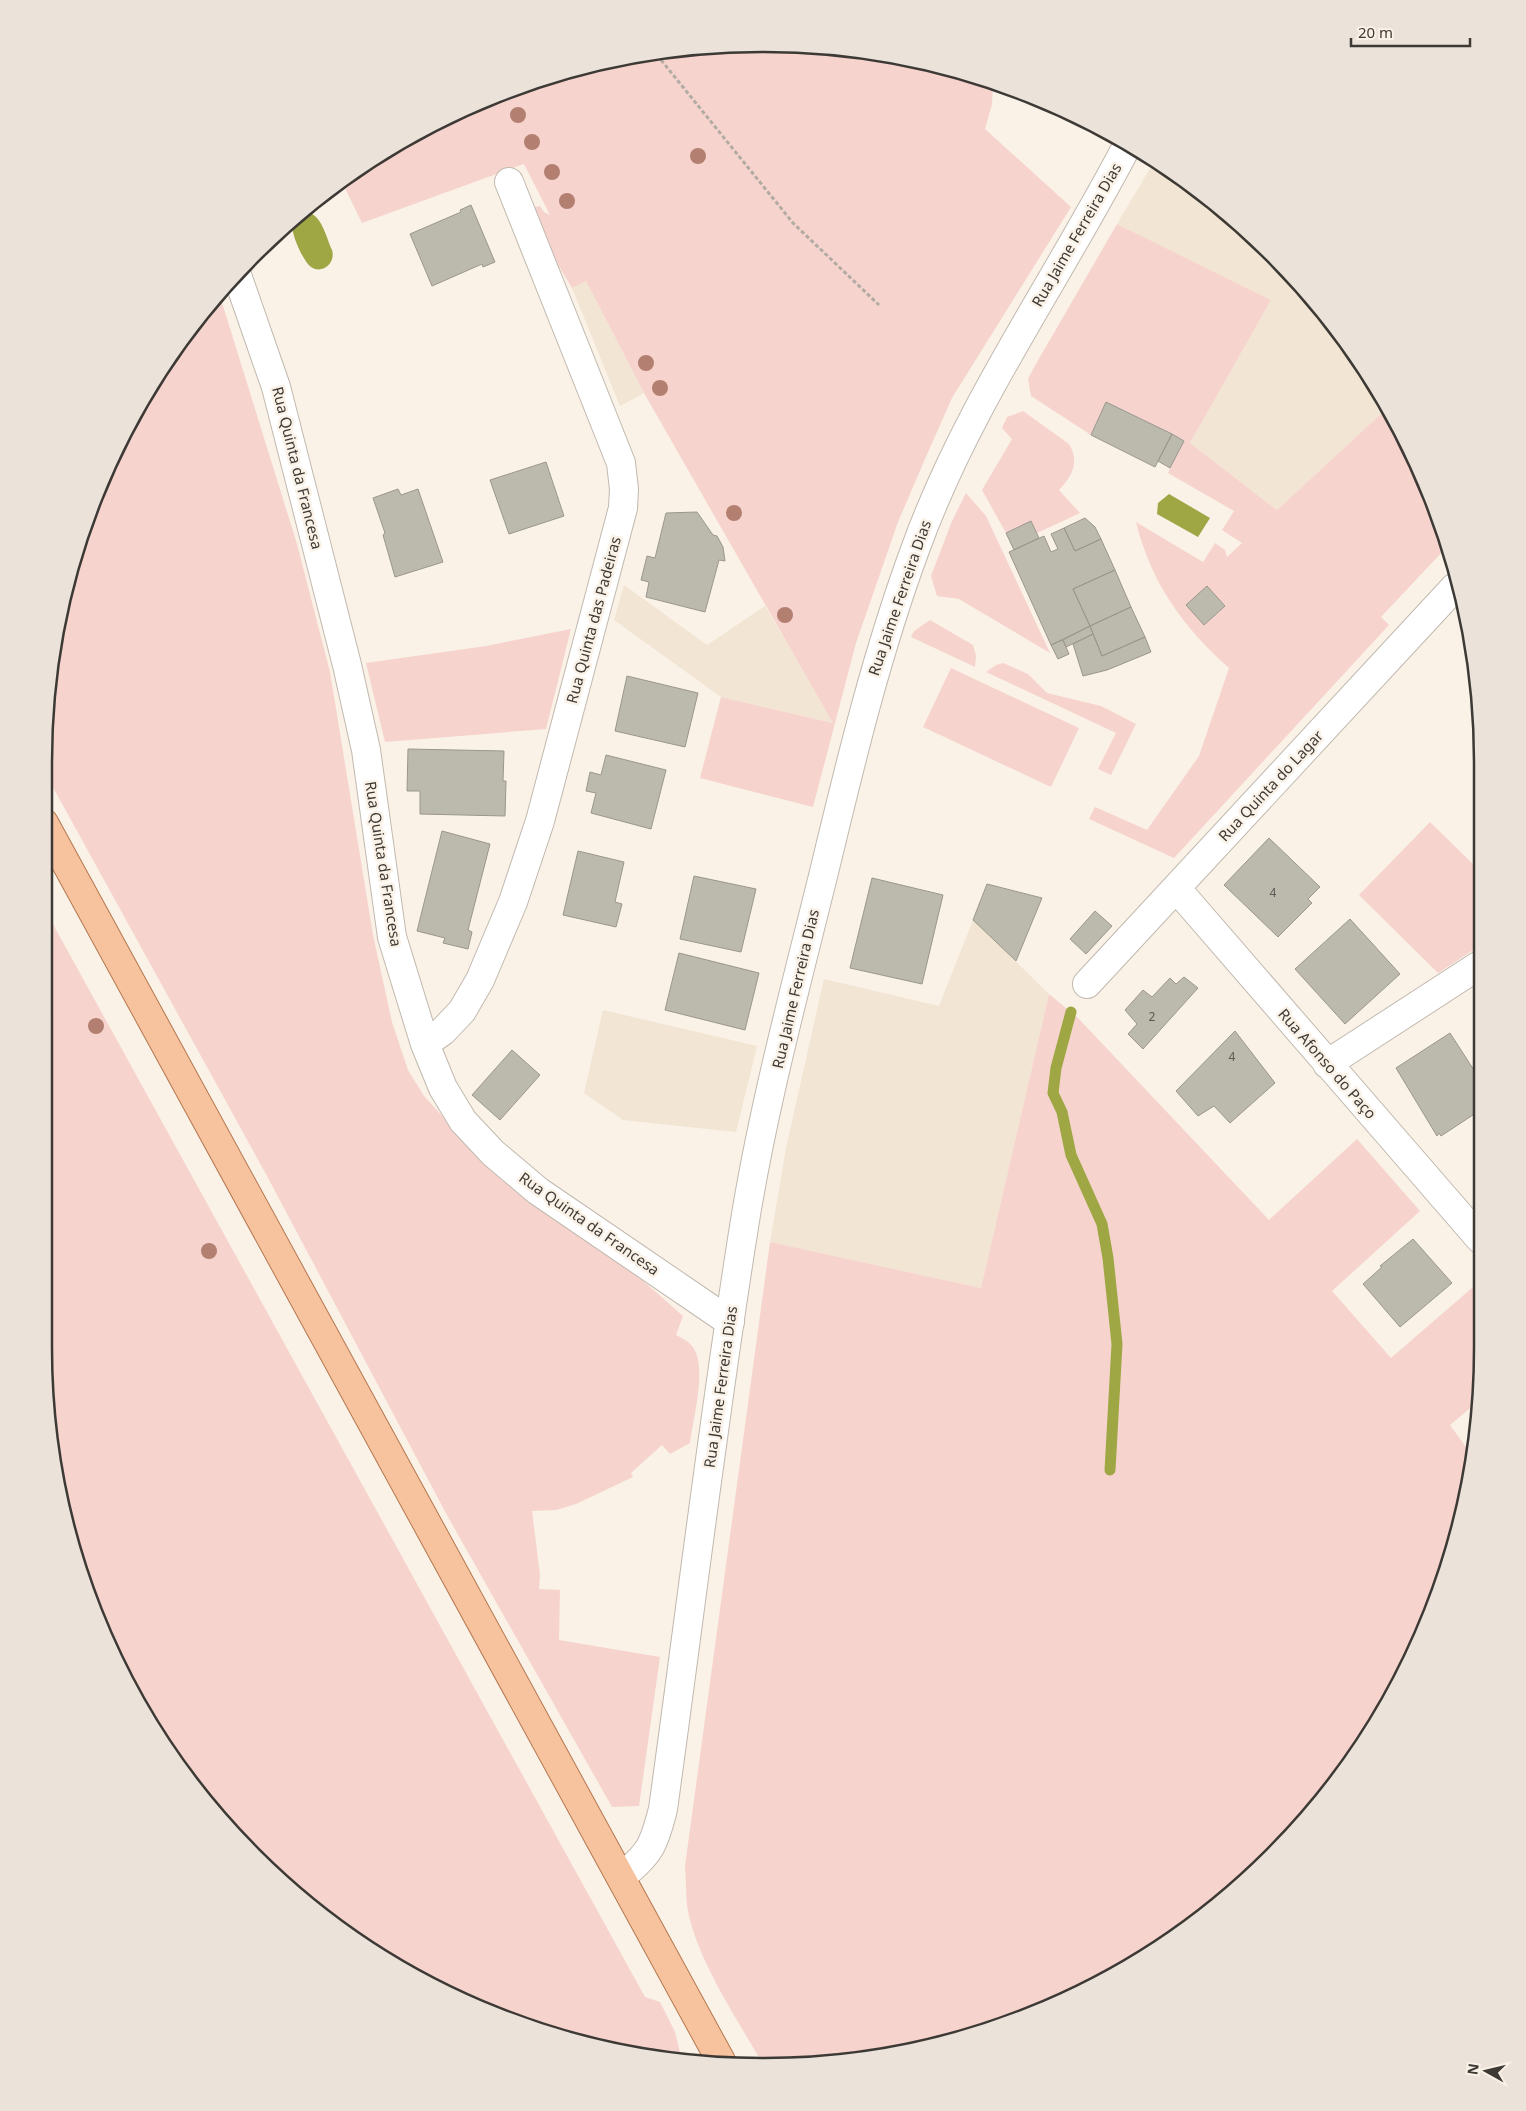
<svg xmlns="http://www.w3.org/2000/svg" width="1526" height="2111" viewBox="0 0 1526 2111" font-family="'Noto Sans',sans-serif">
  <rect width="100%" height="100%" fill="#faf1e7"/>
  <path fill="#f2e5d4" d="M1154,162l83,60 96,103 50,87 -106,98 -87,-67 81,-143 -154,-76z
    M586,281l58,112 -24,13 -48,-118z
    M624,585l83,60 58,-39 69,117 -113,-26 -107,-77z
    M973,920l76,74 -68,294 -211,-46 16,-94 38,-169 115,27z
    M603,1010l154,36 -21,86 -113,-12 -39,-27z"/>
  <path fill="#f6d4cd" d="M716,45l141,5 136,32 -1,22 -7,25 86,78 -119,191 -27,61 -27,63 -42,121 -43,164 -113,-29 21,-81 112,26 -189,-330 -58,-112 -14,7 -23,-38 -15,-37v-6l6,-1 4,6 6,3 -26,-51 -162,59 -20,-41 103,-64 132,-50z
    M1117,224l154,76 -81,143 87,67 106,-98 44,76 17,62 -63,67 8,8 -215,233 -85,-39 6,-12 52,23 52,-74 30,-88c-46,-41 -78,-85 -93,-146l67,40 12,-19 10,7 2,7 15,-14 -20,-13 12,-19 -66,-38 16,-32 -78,-39 -15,33 -60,-39 -3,-17 5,-10z
    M219,293l78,251 33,128 43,263 19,87 16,48 16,26 21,23 42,37 103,78 93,82 -7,19c6,3 12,6 16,11 16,19 1,73 -2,97l-20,11 -8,-9 -31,28 2,4 -57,27 -20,6 -24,1 8,64 -1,14 21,1 -1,50 101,17 -21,149 -27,1 -164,-290 -181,-341 -223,-405 24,-194 31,-90 66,-123z
    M1023,411l46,33c11,18 3,32 -10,46l21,23 -43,20h-31l-24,-43 30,-51 -10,-11 5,-11z
    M966,493l20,23 64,137 -91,-54 -22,-3 -6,-20 21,-55z
    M930,620l43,25 3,11 -1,11 -64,-30 3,-6z
    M571,629l-25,100 -161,13 -19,-79 120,-17z
    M1003,663l25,11 19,19 54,13 35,18 -25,51 -13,-6 18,-36 -130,-61 10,-7z
    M951,668l128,60 -28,59 -128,-60z
    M1430,822l47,46 1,79 -40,26 -79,-78z
    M44,908l601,1089 15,5 15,30 7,29h-13l-92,-18 -132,-50 -156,-104 -124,-142 -66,-123 -31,-90 -24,-186z
    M1049,994l29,24 191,202 88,-81 63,72 -88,80 59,67 89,-77v119l-30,25 21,29 -13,80 -50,132 -75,120 -132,132 -162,94 -182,49h-96c-25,-44 -67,-106 -74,-156 -1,-13 -1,-26 -2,-39l85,-624 211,46z"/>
  <path fill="#9ea744" d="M304,212c17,-1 22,25 28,38 4,12 -9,25 -21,17 -8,-6 -20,-33 -19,-44z
    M1169,494l41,24 -12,19 -41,-23 1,-11z"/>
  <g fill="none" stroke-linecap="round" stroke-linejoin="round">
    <path stroke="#9ea744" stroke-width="11" d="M1071,1012l-15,56 -3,25 9,19 9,43 31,69 6,34 9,86 -7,126"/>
  </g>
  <path fill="#bcb9ad" stroke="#9a978c" d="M471,205l24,57 -12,5 -1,-3 -50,22 -22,-52 51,-22 -1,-2z
    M1106,402l66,32 -17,33 -64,-32z
    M1172,434l12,7 -14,27 -12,-7z
    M546,462l18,54 -55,18 -19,-54z
    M398,489l3,6 17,-6 25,73 -48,15 -12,-42 2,-2 -12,-35z
    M697,512l16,23 4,1 6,11 2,14 -6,-1 -14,52 -59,-15 3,-15 -8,-2 6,-24 8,2 11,-45z
    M1085,518l10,9 6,12 -26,12 -11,-23z
    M1031,521l8,17 -25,12 -8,-17z
    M1064,528l11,23 26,-12 14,31 -42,19 17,37 -39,19 -42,-93 35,-16 7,16 7,-3 -7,-15z
    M1115,570l16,37 -41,19 -17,-37z
    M1207,586l18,20 -21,19 -18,-20z
    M1131,607l14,30 -43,19 -12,-30z
    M1090,626l3,8 -27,13 -3,-7z
    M1093,634l9,22 43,-19 6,15 -44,18 -24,6 -10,-32z
    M1063,640l6,14 -11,5 -7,-14z
    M627,676l71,17 -13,54 -70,-16z
    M408,749l96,2 -1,30h3l-1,35 -85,-2v-23h-13z
    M606,755l60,15 -15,59 -60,-16 5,-20 -10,-2 4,-19 11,3z
    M442,831l48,13 -22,86 4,2 -4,17 -25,-6 2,-5 -28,-7z
    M1269,838l51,49 -12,12 4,4 -34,34 -54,-52z
    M578,851l46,11 -9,40 7,2 -6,23 -53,-12z
    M694,876l62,13 -15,63 -61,-13z
    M872,878l71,17 -21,89 -72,-16z
    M987,884l55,14 -26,63 -43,-41z
    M1095,911l17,15 -26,28 -16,-15z
    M1350,919l50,55 -55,50 -50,-55z
    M679,953l80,20 -14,57 -80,-20z
    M1184,977l14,11 -55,61 -15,-15 9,-10 -12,-14 18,-20 9,7 18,-19 6,6z
    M1235,1031l40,52 -45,40 -16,-17 -16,10 -22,-25z
    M1450,1033l29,45v33l-38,25 -2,-3 -2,3 -41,-68z
    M512,1050l28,25 -40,45 -28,-25z
    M1413,1239l39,44 -52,44 -37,-43 19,-17 -2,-1z"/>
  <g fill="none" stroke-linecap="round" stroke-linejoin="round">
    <g stroke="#c1b9af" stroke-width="30">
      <path id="minor" d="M237,275l39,112 71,278 19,85 26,187 33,107 18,44 20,33 30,32 45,38 192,131
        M1176,888l304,351
        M1087,984l367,-396
        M425,1044l18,-13 19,-20 18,-31 33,-78 27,-81 83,-313 1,-19 -3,-26 -112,-281
        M1327,1064l151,-98"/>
    </g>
    <g stroke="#c1b9af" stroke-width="30">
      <path id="tertiary" d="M621,1877c29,-23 33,-32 42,-68 27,-194 50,-389 81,-582 19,-121 52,-241 81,-359 26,-108 52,-216 91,-321 52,-143 142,-268 212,-403"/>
    </g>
    <g stroke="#b37850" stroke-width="30">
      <path id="primary" d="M44,823l677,1238"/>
    </g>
    <path stroke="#b2aba3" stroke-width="3" stroke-dasharray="4 2.5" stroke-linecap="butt" d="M657,55l136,168 86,82"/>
    <use href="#minor" stroke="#fff" stroke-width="28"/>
    <use href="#tertiary" stroke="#fff" stroke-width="28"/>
    <use href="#primary" stroke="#f7c29e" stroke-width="28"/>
  </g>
  <g fill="#b27f71">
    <circle cx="518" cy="115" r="8"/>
    <circle cx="532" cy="142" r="8"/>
    <circle cx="698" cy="156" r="8"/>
    <circle cx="552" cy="172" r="8"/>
    <circle cx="567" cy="201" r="8"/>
    <circle cx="646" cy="363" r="8"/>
    <circle cx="660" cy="388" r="8"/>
    <circle cx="734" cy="513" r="8"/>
    <circle cx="785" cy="615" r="8"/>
    <circle cx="96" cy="1026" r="8"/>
    <circle cx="209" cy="1251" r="8"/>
  </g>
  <g text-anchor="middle" stroke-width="5" stroke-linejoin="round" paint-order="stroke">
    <g font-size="12" fill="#5d5a54">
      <text x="1273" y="897">4</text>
      <text x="1152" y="1021">2</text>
      <text x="1232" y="1061">4</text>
    </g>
    <g font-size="15" fill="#3d3a36" stroke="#faf1e7">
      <text transform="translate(1077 235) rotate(-60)" y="5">Rua Jaime Ferreira Dias</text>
      <text transform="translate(297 468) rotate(76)" y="5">Rua Quinta da Francesa</text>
      <text transform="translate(900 598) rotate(-71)" y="5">Rua Jaime Ferreira Dias</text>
      <text transform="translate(594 620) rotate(-75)" y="5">Rua Quinta das Padeiras</text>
      <text transform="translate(1271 786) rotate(-47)" y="5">Rua Quinta do Lagar</text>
      <text transform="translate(383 864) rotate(81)" y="5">Rua Quinta da Francesa</text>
      <text transform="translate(796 989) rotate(-77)" y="5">Rua Jaime Ferreira Dias</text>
      <text transform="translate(1327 1064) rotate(49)" y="5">Rua Afonso do Paço</text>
      <text transform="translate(589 1224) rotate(35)" y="5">Rua Quinta da Francesa</text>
      <text transform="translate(721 1387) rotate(-82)" y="5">Rua Jaime Ferreira Dias</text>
    </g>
  </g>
  <path d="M0 0H1526V2111H0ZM762 52H764A710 710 0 0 1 1474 762V1348A710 710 0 0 1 764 2058H762A710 710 0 0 1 52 1348V762A710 710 0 0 1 762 52Z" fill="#ebe2d9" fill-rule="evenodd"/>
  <path fill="none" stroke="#3d3a36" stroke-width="2.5" d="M762 52H764A710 710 0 0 1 1474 762V1348A710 710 0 0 1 764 2058H762A710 710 0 0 1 52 1348V762A710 710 0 0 1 762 52Z"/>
  <g transform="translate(1486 2071) rotate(278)" stroke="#faf1e7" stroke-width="4" paint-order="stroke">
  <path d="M0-4L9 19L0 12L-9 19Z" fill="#3d3a36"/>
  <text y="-8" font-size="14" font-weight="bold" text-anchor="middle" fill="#3d3a36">N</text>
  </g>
  <path d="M1351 38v8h119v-8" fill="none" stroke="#3d3a36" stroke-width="2.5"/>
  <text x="1358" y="38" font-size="15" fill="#3d3a36" stroke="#faf1e7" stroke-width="4" paint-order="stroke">20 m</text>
</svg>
